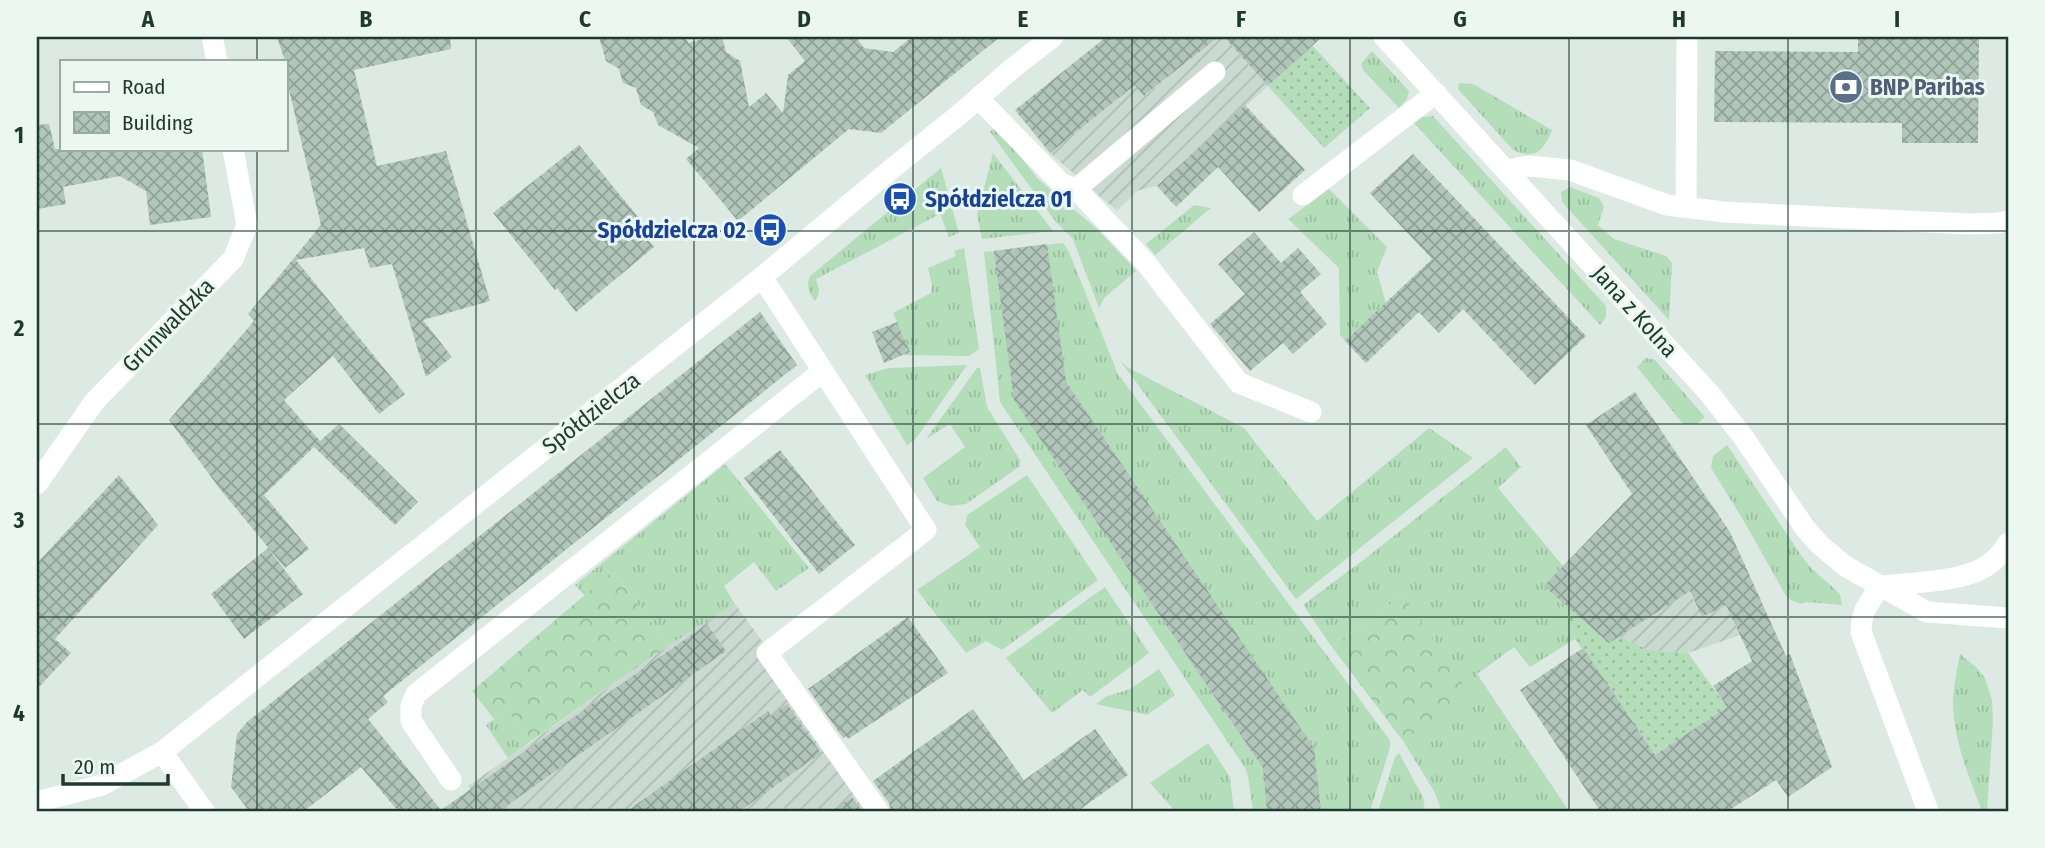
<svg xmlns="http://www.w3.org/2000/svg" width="2045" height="848" viewBox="0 0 2045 848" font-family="'Fira Sans Condensed',sans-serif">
  <defs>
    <pattern id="industrial-furrows" width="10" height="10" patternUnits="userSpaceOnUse" patternTransform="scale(1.75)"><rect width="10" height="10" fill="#cbdad1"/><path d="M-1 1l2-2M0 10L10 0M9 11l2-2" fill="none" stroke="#aebcb4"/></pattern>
    <pattern id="grass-tufts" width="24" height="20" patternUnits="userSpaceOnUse" patternTransform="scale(1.75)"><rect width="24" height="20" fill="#b4ddba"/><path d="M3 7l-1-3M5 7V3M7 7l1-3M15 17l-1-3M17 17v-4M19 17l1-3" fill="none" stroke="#9abea0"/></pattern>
    <pattern id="forest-crowns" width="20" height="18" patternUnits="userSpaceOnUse" patternTransform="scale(1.75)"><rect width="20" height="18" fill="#b4ddba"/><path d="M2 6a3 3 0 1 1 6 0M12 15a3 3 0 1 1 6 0" fill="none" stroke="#9abea0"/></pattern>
    <pattern id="garden-dots" width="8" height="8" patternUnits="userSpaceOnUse" patternTransform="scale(1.75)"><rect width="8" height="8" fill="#b4ddba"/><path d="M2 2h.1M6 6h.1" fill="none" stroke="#9abea0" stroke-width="1.8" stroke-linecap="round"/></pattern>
    <pattern id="building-cross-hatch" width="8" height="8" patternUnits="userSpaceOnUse" patternTransform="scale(1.75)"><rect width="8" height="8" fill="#b2c5bb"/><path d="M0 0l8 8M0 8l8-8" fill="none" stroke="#90a198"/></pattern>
  </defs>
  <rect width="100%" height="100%" fill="#ddeae3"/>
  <path fill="url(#industrial-furrows)" d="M1184,37h40l44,49 -111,100 -20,5 -20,20 -67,-58 85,-68 10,11 52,-42z
    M1687,586l15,31 24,-12 14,30 -52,18 -40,-3 -40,-18z
    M735,604l151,207h-400l-18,-25 201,-141z"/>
  <path fill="url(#grass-tufts)" d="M1372,51l37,40 -2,8 -8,9 -36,-38 -2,-6z
    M1459,83l14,1 79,46c-7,19 -17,31 -39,20l-55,-61z
    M1433,116l173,190v11l-6,8 -187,-203 9,-5z
    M996,126l42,53 59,50 37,39 2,3 -32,27 -5,10 -26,-69 -17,-17 -66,-90z
    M993,153l60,78 -71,8 -5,-24z
    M941,168l18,65 -10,4 -9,-23 -124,65c3,9 5,13 -1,22 -6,-9 -9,-14 -5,-25z
    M1570,187l29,11 5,9 -6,18 16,14 52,17 6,7 -3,57 -107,-118 -1,-10z
    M1329,189l58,58 -10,25 9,31 -41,38 -5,-6 -1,-67 -51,-49z
    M1194,205l17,3 -56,47 -9,-11z
    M1063,243l6,9 49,122 271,365 1,9 -20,63h-117l-5,-35 -3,-8 -245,-366 -16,-150z
    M964,248l15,101 -10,7 -66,-1 7,-3 -17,-39 38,-20 1,-8 -4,-17 28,-12 -2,-5z
    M1646,358l9,2 50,57 -8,7h-14l-46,-57z
    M1119,359l8,8 117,61 73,93 112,-93 44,30 -177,141z
    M967,365l-52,75 -8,5 -42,-70 24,-7z
    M977,368h3l7,39 33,53v6l-54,38 -15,2 -14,-5 -14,-23 42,-31 -15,-23 -24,15z
    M1727,445l76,113 9,11 25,22 3,4 2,10 -35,-3 -6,2 -10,-4 -5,-4 -41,-73 -34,-55 2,-12z
    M1506,447l15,20 -23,21 65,78 -18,20 18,16 12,37 -45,28 -16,-20 -37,27 92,137h-127l-9,-22 -30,-48 60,-42 -60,-104 -71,52 -29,-42 63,-47z
    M725,464l84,104 -33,23 -22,-29 -30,24 11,18 -66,41 -55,-73 -29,24 -10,-11z
    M1027,475l71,105 -96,70 -16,-9 -20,12 -49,-63 63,-43 -15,-22 2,-10z
    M1105,587l44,66 -59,44 -7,-7 -31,23 -46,-55z
    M1960,654l17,14 8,10 7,22 1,21 -6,90h-5c-13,-34 -28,-69 -29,-107 0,-16 4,-33 7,-50z
    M1159,669l16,26 -28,20 -51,-11 9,-7 25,-8z
    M507,710l24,31 -23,17 -22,-33z
    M1208,743l22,34 4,34h-59l-25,-28z
    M1399,753l24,44 2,14h-47l17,-54z"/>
  <path fill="url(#forest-crowns)" d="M613,571l56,74 -138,96 -24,-31 -13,9 -22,-28z
    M1403,595l64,95 -3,9 -61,42 -71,-94z"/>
  <path fill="url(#garden-dots)" d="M1312,45l58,63 -46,40 -56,-62z
    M1563,602l46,30 39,18 40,3 39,54 -72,48 -80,-116z"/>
  <path fill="url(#building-cross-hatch)" d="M277,37h173l1,12 -97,21 23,96 69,-15 44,150 -67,19 29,37 -26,20 -34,-113 -22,4 -6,-20 -68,12 109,134 -26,20 -46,-58 -49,44 36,41 19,-17 79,78 -23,23 -81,-78 -50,48 45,54 -24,19 -65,-79 -51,-69 85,-99 -6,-7 73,-89 -36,-152v-12z
    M599,37h85l5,6 20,-6h13l4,15 14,9 9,46 17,-14 17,20 5,-38 17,-14 -19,-24h70l8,11 29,4 19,-15h88l-119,96 -32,-4 -111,92 -52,-62 13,-11 -41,-23 -5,-13 -12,-7 -5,-17 -13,-5 -4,-14 -13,-8z
    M1106,37h112l-74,59 -9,-11 -85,68 -35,-43z
    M1224,37h98l-54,49z
    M1858,37h121l-1,106h-76v-20l-188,-1 1,-71 143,1z
    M1245,105l60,65 -46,42 -41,-45 -42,40 -19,-21z
    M49,124l6,25h147l9,68 -61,8 -4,-34 -26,-15 -57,11 3,17 -29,5v-84z
    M579,145l59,72 -5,4 21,26 -78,65 -19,-24 -2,2 -62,-77z
    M1413,154l173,182 -51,49 -72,-76 -24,24 -20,-21 -53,51 -21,-22 87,-82 -62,-66z
    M1254,232l27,31 17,-15 23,26 -21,18 27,32 -34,30 -10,-11 -33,28 -40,-47 35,-30 -27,-30z
    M1047,244l19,138 248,366 7,63h-54l-4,-43 -249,-368 -20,-149z
    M760,312l37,53 -414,331 5,6 -20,17 73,91 266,-186 19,27 -227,160h-101l-37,-44 -57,44h-55l-18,-24 6,-53 10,-12z
    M897,322l13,30 -26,11 -12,-31z
    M1635,392l95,140 56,124 4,-2 42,113 -44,30 -12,-17 -48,31h-128l-80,-121 63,-42 72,107 72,-48 -14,-21 39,-25 -26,-56 -24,12 -12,-26 -81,52 -65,-57 88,-92 -46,-69z
    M780,450l75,95 -36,29 -75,-96z
    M119,475l39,50 -103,114 16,14 -34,36v-126z
    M268,548l35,46 -59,45 -33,-45z
    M908,617l40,56 -100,66 -2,-3 -3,2 -35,-49z
    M787,704l34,49 -81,58h-113l141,-100 3,5z
    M973,709l51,71 71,-51 33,46 -50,36h-187l-2,-8 -16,-22z
    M852,797l10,14h-30z"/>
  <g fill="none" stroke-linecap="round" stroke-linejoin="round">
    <path stroke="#fff" stroke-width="21" d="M978,98l84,86 14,5 139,-117
      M1507,170l22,-4 41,4 97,35 57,7 245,12 29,-1 10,-2
      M1076,189l70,74 93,120 72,29
      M1303,195l133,-102
      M1686,207l1,-170
      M762,277l164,253 -159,123 111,158
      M1880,586c-11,17 -19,25 -19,46l67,179
      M451,780l-40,-59v-15l5,-12 407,-323"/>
    <path stroke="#fff" stroke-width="21" d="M212,37l5,24
      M1384,37l325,356 35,45 61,90 14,16 26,22 82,46 81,6
      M37,484l57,-82 139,-143 14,-34 -14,-76
      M1880,586c29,-3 81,-4 105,-19 10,-6 17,-14 23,-24
      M162,752l42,59
      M37,802l65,-17 60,-33 600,-475 132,-110 66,-53 54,-47 39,-30"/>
  </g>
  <path fill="none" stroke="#1e3a2f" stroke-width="2" stroke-opacity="0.55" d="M257,37v24M476,37v774M694,37v774M913,37v774M1132,37v774M1350,37v774M1569,37v774M1788,37v774M257,149v662M37,231h1971M37,424h1971M37,617h1971"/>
  <defs>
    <g id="bank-disc" transform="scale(1.75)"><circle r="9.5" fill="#5c6f8a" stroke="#edf7f1"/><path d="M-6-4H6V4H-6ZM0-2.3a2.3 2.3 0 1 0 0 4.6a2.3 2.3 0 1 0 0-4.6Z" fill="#fff"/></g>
    <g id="bus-disc" transform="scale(1.75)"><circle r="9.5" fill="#1a4fb4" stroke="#edf7f1"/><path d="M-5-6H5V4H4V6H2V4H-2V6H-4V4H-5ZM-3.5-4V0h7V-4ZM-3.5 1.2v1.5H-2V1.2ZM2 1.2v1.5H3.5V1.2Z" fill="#fff"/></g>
  </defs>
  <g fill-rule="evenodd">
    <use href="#bank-disc" x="1846" y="87"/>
    <use href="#bus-disc" x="900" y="199"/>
    <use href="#bus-disc" x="770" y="230"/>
  </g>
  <g text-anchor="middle" stroke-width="6" stroke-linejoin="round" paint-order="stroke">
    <g font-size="23" font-weight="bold" fill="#4e5e75" stroke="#edf7f1" text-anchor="start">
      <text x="1870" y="95">BNP Paribas</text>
    </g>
    <g font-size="23" font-weight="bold" fill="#164399" stroke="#edf7f1" text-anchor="start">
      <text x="925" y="207">Spółdzielcza 01</text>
      <text x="746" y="238" text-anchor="end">Spółdzielcza 02</text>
    </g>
    <g font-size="23" fill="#1e3a2f" stroke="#edf7f1">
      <text transform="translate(1635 311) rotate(48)" y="8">Jana z Kolna</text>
      <text transform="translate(168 325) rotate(-46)" y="8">Grunwaldzka</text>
      <text transform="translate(591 413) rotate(-38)" y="8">Spółdzielcza</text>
    </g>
  </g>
  <rect width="2045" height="848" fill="none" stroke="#edf7f1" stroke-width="77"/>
  <rect x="60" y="60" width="228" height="91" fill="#edf7f1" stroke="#9aaba3" stroke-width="2"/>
  <rect x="74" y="82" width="35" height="10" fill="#ffffff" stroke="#9aaba3" stroke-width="2"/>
  <text x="122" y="94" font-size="21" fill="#1e3a2f">Road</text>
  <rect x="74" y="112" width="35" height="21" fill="url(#building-cross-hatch)" stroke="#9aaba3" stroke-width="2"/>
  <text x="122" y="130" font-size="21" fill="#1e3a2f">Building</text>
  <path d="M63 774v10h105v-10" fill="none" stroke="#1e3a2f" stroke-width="3.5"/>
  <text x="74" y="774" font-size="21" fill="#1e3a2f" stroke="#edf7f1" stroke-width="5" paint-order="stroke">20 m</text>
  <rect x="38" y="38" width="1969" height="772" fill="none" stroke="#1e3a2f" stroke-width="2.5"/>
  <g font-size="23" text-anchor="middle" font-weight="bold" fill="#1e3a2f">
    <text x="148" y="27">A</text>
    <text x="366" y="27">B</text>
    <text x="585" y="27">C</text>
    <text x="804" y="27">D</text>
    <text x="1023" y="27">E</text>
    <text x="1241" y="27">F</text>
    <text x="1460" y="27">G</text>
    <text x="1679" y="27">H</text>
    <text x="1897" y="27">I</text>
    <text x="19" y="143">1</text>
    <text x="19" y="336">2</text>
    <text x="19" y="528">3</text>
    <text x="19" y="721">4</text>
  </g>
</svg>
